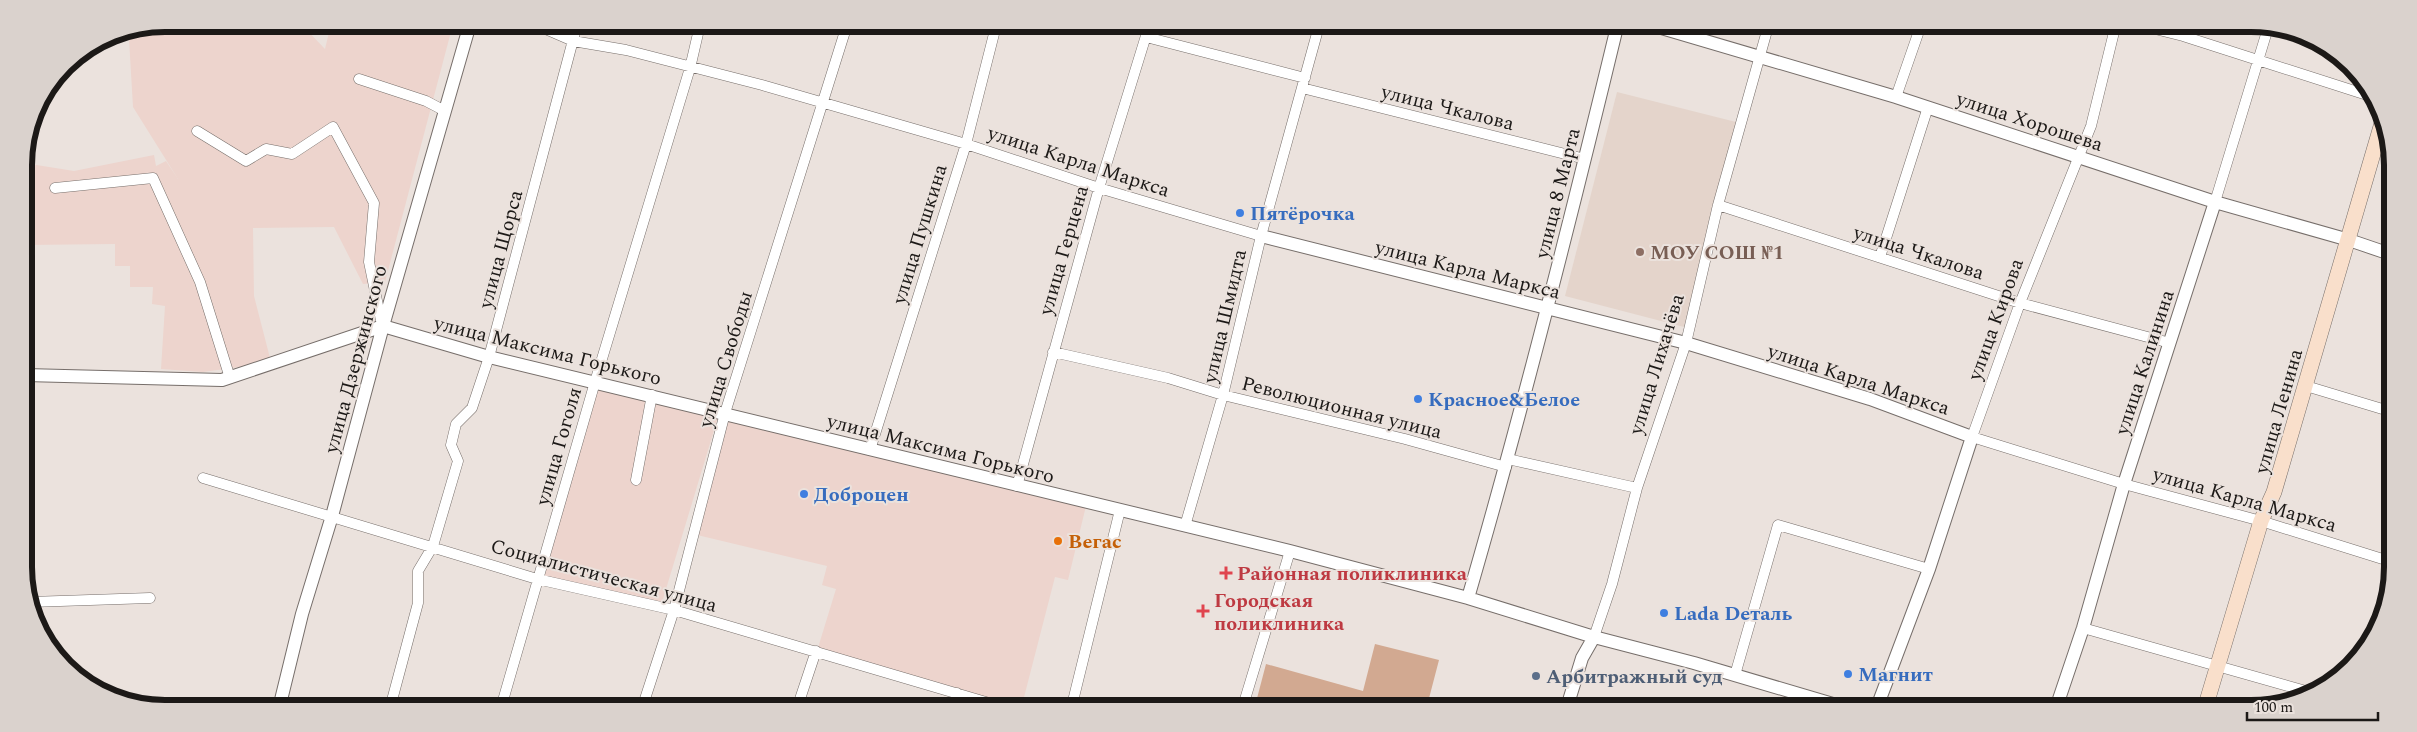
<svg xmlns="http://www.w3.org/2000/svg" width="2417" height="732" viewBox="0 0 2417 732" font-family="Spectral,serif">
  <rect width="100%" height="100%" fill="#ebe2dd"/>
  <path fill="#e4d4cb" d="M1617,92l119,30 -52,205 -119,-31z"/>
  <path fill="#edd4cd" d="M166,24h135l24,25 6,-25h122l-68,258 -22,2 -29,-57 -81,1 1,68 16,62 -31,9 -36,5 -42,-3 4,-63 -13,-2 1,-17h-23v-21h-15v-22l-90,1 -1,-82 50,8 80,-16 2,11 10,-5 12,18 -45,-72 -4,-68 28,-13z
    M590,383l128,34 -58,192 -119,-32z
    M725,418l361,88 -18,74 -13,-3 -33,128h-21l-184,-54 19,-62 -14,-4 5,-19 -134,-32z"/>
  <path fill="#d2a991" d="M1375,644l64,16 -12,46h-172l11,-42 97,27z"/>
  <g fill="none" stroke-linecap="round" stroke-linejoin="round">
    <g stroke="#766e6a" stroke-width="11">
      <path id="minor" d="M536,25l37,16 53,9 136,35 204,59 133,44 162,48
        M2115,28l-24,98 -71,177 -48,134 152,47 137,37 128,40
        M2151,28l32,8 184,59
        M1146,37l159,41
        M359,79l67,22 19,10
        M1302,88l283,71
        M1896,97l24,-69
        M197,131l49,30 20,-12 26,5 41,-27 41,76 -5,59 13,63
        M55,188l98,-10 47,104 30,96
        M2215,202l53,-174
        M1718,205l302,98 150,40
        M1880,257l48,-150
        M1053,352l115,26 55,17 182,44 101,28
        M2306,386l83,25
        M870,450l96,-306 30,-118
        M1508,459l129,29
        M203,478l334,101 137,31 322,95
        M636,480l16,-85
        M1017,486l82,-298 50,-162
        M1185,526l38,-131 38,-159 58,-210
        M30,602l120,-4
        M2083,628l230,65
        M1594,637l18,-53 25,-96 49,-145 32,-138 50,-178
        M1735,675l43,-150 151,44
        M391,704l27,-101v-32l15,-25 25,-85 -7,-16 5,-21 16,-16 17,-51 88,-332
        M502,704l93,-322 95,-314 10,-43
        M643,705l31,-95 51,-197 122,-388
        M798,705l18,-54
        M953,705l4,-12
        M1072,705l48,-195
        M1243,706l47,-155"/>
    </g>
    <g stroke="#766e6a" stroke-width="14">
      <path id="tertiary" d="M1658,27l238,70 319,105 134,38 41,14
        M1261,236l425,107 184,56 102,38 -43,132 -52,138
        M25,375l197,5 161,-54 106,31 801,194 178,47 126,39 100,26 149,44
        M1468,598c55,-189 103,-380 149,-571
        M280,704l22,-90 30,-98 51,-190 87,-302
        M1567,707l15,-49 12,-21
        M2056,708l27,-80 41,-144 91,-282"/>
    </g>
    <g stroke="#766e6a" stroke-width="16">
      <path id="secondary" d="M2205,708l56,-187 13,-29 108,-369"/>
    </g>
    <use href="#minor" stroke="#fff" stroke-width="10"/>
    <use href="#tertiary" stroke="#fff" stroke-width="12"/>
    <use href="#secondary" stroke="#f9dfcb" stroke-width="15"/>
  </g>
  <g fill="#3f7fe0" stroke="#ebe2dd" stroke-width="2">
    <circle cx="1240" cy="213" r="5"/>
    <circle cx="1418" cy="399" r="5"/>
    <circle cx="804" cy="494" r="5"/>
    <circle cx="1664" cy="613" r="5"/>
    <circle cx="1848" cy="674" r="5"/>
  </g>
  <circle fill="#8d6e63" stroke="#ebe2dd" stroke-width="2" cx="1640" cy="252" r="5"/>
  <circle fill="#e8710a" stroke="#ebe2dd" stroke-width="2" cx="1058" cy="541" r="5"/>
  <g fill="#e0444e" stroke="#ebe2dd" stroke-width="2">
    <path d="M1223.5 565.5h5v5h5v5h-5v5h-5v-5h-5v-5h5z"/>
    <path d="M1200.5 603.5h5v5h5v5h-5v5h-5v-5h-5v-5h5z"/>
  </g>
  <circle fill="#5c6f8a" stroke="#ebe2dd" stroke-width="2" cx="1536" cy="676" r="5"/>
  <g text-anchor="middle" stroke-width="4" stroke-linejoin="round" paint-order="stroke">
    <g font-size="20" fill="#1c1917" stroke="#ebe2dd">
      <text transform="translate(1448 107) rotate(14)" y="7">улица Чкалова</text>
      <text transform="translate(2030 121) rotate(18)" y="7">улица Хорошева</text>
      <text transform="translate(1079 161) rotate(18)" y="7">улица Карла Маркса</text>
      <text transform="translate(1557 193) rotate(-76)" y="7">улица 8 Марта</text>
      <text transform="translate(919 234) rotate(-73)" y="7">улица Пушкина</text>
      <text transform="translate(500 249) rotate(-75)" y="7">улица Щорса</text>
      <text transform="translate(1063 250) rotate(-74)" y="7">улица Герцена</text>
      <text transform="translate(1919 252) rotate(18)" y="7">улица Чкалова</text>
      <text transform="translate(1468 269) rotate(14)" y="7">улица Карла Маркса</text>
      <text transform="translate(1224 316) rotate(-77)" y="7">улица Шмидта</text>
      <text transform="translate(1995 319) rotate(-70)" y="7">улица Кирова</text>
      <text transform="translate(548 350) rotate(14)" y="7">улица Максима Горького</text>
      <text transform="translate(355 359) rotate(-75)" y="7">улица Дзержинского</text>
      <text transform="translate(725 359) rotate(-73)" y="7">улица Свободы</text>
      <text transform="translate(2144 362) rotate(-72)" y="7">улица Калинина</text>
      <text transform="translate(1656 364) rotate(-73)" y="7">улица Лихачёва</text>
      <text transform="translate(1859 379) rotate(18)" y="7">улица Карла Маркса</text>
      <text transform="translate(1342 407) rotate(14)" y="7">Революционная улица</text>
      <text transform="translate(2278 411) rotate(-74)" y="7">улица Ленина</text>
      <text transform="translate(558 446) rotate(-74)" y="7">улица Гоголя</text>
      <text transform="translate(941 448) rotate(14)" y="7">улица Максима Горького</text>
      <text transform="translate(2245 499) rotate(16)" y="7">улица Карла Маркса</text>
      <text transform="translate(604 575) rotate(15)" y="7">Социалистическая улица</text>
    </g>
    <g font-size="20" font-weight="bold" fill="#366cbe" stroke="#ebe2dd" text-anchor="start">
      <text x="1250" y="220">Пятёрочка</text>
      <text x="1428" y="406">Красное&amp;Белое</text>
      <text x="814" y="501">Доброцен</text>
      <text x="1674" y="620">Lada Dеталь</text>
      <text x="1858" y="681">Магнит</text>
    </g>
    <g font-size="20" font-weight="bold" fill="#785e54" stroke="#ebe2dd" text-anchor="start">
      <text x="1650" y="259">МОУ СОШ №1</text>
    </g>
    <g font-size="20" font-weight="bold" fill="#c56008" stroke="#ebe2dd" text-anchor="start">
      <text x="1068" y="548">Вегас</text>
    </g>
    <g font-size="20" font-weight="bold" fill="#be3a42" stroke="#ebe2dd" text-anchor="start">
      <text x="1237" y="580">Районная поликлиника</text>
      <text x="1214" y="607">Городская<tspan x="1214" dy="23">поликлиника</tspan></text>
    </g>
    <g font-size="20" font-weight="bold" fill="#4e5e75" stroke="#ebe2dd" text-anchor="start">
      <text x="1546" y="683">Арбитражный суд</text>
    </g>
  </g>
  <path d="M0 0H2417V732H0ZM165 32H2251A133 133 0 0 1 2384 165V567A133 133 0 0 1 2251 700H165A133 133 0 0 1 32 567V165A133 133 0 0 1 165 32Z" fill="#dad2cd" fill-rule="evenodd"/>
  <path fill="none" stroke="#1c1917" stroke-width="6" d="M165 32H2251A133 133 0 0 1 2384 165V567A133 133 0 0 1 2251 700H165A133 133 0 0 1 32 567V165A133 133 0 0 1 165 32Z"/>
  <path d="M2247 712v8h131v-8" fill="none" stroke="#1c1917" stroke-width="2.5"/>
  <text x="2254" y="712" font-size="15" fill="#1c1917" stroke="#ebe2dd" stroke-width="4" paint-order="stroke">100 m</text>
</svg>
